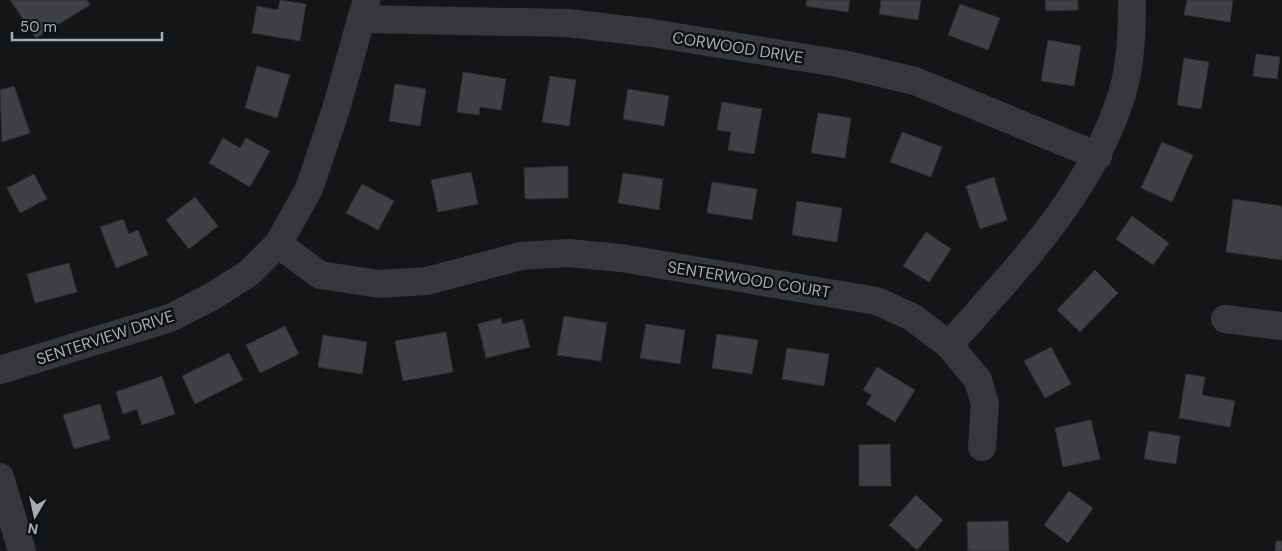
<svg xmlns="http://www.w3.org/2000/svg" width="1282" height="551" viewBox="0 0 1282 551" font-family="'DM Sans',sans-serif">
  <rect width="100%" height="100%" fill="#141517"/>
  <path fill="#3e4044" stroke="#2e2f33" d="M10,0h77l3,5 -54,33z
    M280,0l26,4 -6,37 -48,-8 5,-27 21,4z
    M807,0h43l-2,12 -42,-6z
    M881,0h40l-3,20 -39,-6z
    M1045,0h33v10l-32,1z
    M1187,0h46l-3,22 -46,-7z
    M960,4l40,14 -12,32 -40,-15z
    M1048,40l33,6 -7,40 -33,-5z
    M1256,54l24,3 -3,22 -24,-3z
    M1184,58l25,4 -8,47 -24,-4z
    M257,66l33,9 -13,43 -32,-10z
    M463,72l43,7 -5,31 -21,-3 -1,8 -22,-3z
    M550,76l26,4 -7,46 -27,-4z
    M395,84l31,5 -6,37 -31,-5z
    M14,86l16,47 -28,9 -2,-52z
    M628,89l41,7 -5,30 -41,-7z
    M722,102l40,7 -8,45 -26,-4 3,-18 -14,-2z
    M818,113l33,5 -6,40 -34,-5z
    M902,132l40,15 -11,30 -41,-15z
    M223,138l17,10 6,-10 24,13 -20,36 -41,-24z
    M1162,142l31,13 -21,47 -31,-14z
    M568,166v32l-43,1 -1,-31z
    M471,172l7,32 -40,8 -7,-32z
    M623,173l40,6 -4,31 -41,-7z
    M34,174l13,25 -27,14 -13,-25z
    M994,177l13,43 -27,9 -14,-43z
    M712,182l45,7 -5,31 -45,-7z
    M362,184l32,17 -16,29 -32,-17z
    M195,197l23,29 -29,23 -23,-29z
    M1233,199l49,7v54l-56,-8z
    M797,201l45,7 -5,34 -45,-7z
    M1132,216l37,27 -16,22 -37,-26z
    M123,219l6,15 9,-4 10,25 -32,13 -16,-41z
    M926,232l25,17 -22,33 -26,-16z
    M69,263l8,29 -42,11 -8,-29z
    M1095,270l23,23 -38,39 -23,-22z
    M564,316l43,7 -6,38 -44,-6z
    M501,318l1,6 21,-5 7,28 -44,11 -8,-34z
    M646,324l39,6 -5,34 -40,-6z
    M285,326l14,28 -39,19 -14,-28z
    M446,332l7,40 -50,9 -8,-40z
    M717,334l41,6 -6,34 -40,-6z
    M323,335l44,7 -5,32 -44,-7z
    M1051,347l20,37 -26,14 -21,-37z
    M787,348l42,6 -5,32 -42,-7z
    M229,353l14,27 -48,24 -13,-28z
    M877,367l38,23 -20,32 -29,-18 6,-9 -9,-5z
    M1186,374l19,3 -3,18 33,6 -5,26 -51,-9z
    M162,376l13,38 -33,11 -5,-16 -14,5 -7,-22z
    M100,404l10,35 -36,10 -11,-34z
    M1091,420l9,39 -37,8 -8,-39z
    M1149,431l31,5 -4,28 -32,-5z
    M890,444l1,42h-32v-41z
    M1069,491l24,17 -25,35 -24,-18z
    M916,495l27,25 -26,30 -28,-25z
    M1008,521l1,30h-41l-1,-29z
    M1276,541h6v10h-7z"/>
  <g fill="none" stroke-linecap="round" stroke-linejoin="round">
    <path stroke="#35373c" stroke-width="28" d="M361,19l207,4 84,10 191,31 72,17 183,75
      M278,244l31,-55 27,-80 30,-107
      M1225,319l57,7
      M949,345c68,-77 142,-151 173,-251 9,-30 10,-63 10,-94
      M0,370l170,-52 43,-22 36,-23 29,-29 42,31 59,9 48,-3 94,-25 47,-3 53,5 256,43 35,16 37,28 29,35 7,24 -3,43
      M0,477l22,74"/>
  </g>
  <g text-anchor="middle" stroke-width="5" stroke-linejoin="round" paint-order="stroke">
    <g font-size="16" fill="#a5aeb8" stroke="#0f1012">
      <text transform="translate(738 47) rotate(9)" y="6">CORWOOD DRIVE</text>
      <text transform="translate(749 279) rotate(9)" y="6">SENTERWOOD COURT</text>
      <text transform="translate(105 337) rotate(-18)" y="6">SENTERVIEW DRIVE</text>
    </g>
  </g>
  <g transform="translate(35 516) rotate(189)" stroke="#0f1012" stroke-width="4" paint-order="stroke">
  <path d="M0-4L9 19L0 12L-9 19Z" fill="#a5aeb8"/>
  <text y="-8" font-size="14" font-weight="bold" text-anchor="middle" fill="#a5aeb8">N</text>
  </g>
  <path d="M12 32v8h150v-8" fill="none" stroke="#a5aeb8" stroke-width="2.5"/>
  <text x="20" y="32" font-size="15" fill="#a5aeb8" stroke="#0f1012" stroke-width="4" paint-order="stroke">50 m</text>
</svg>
